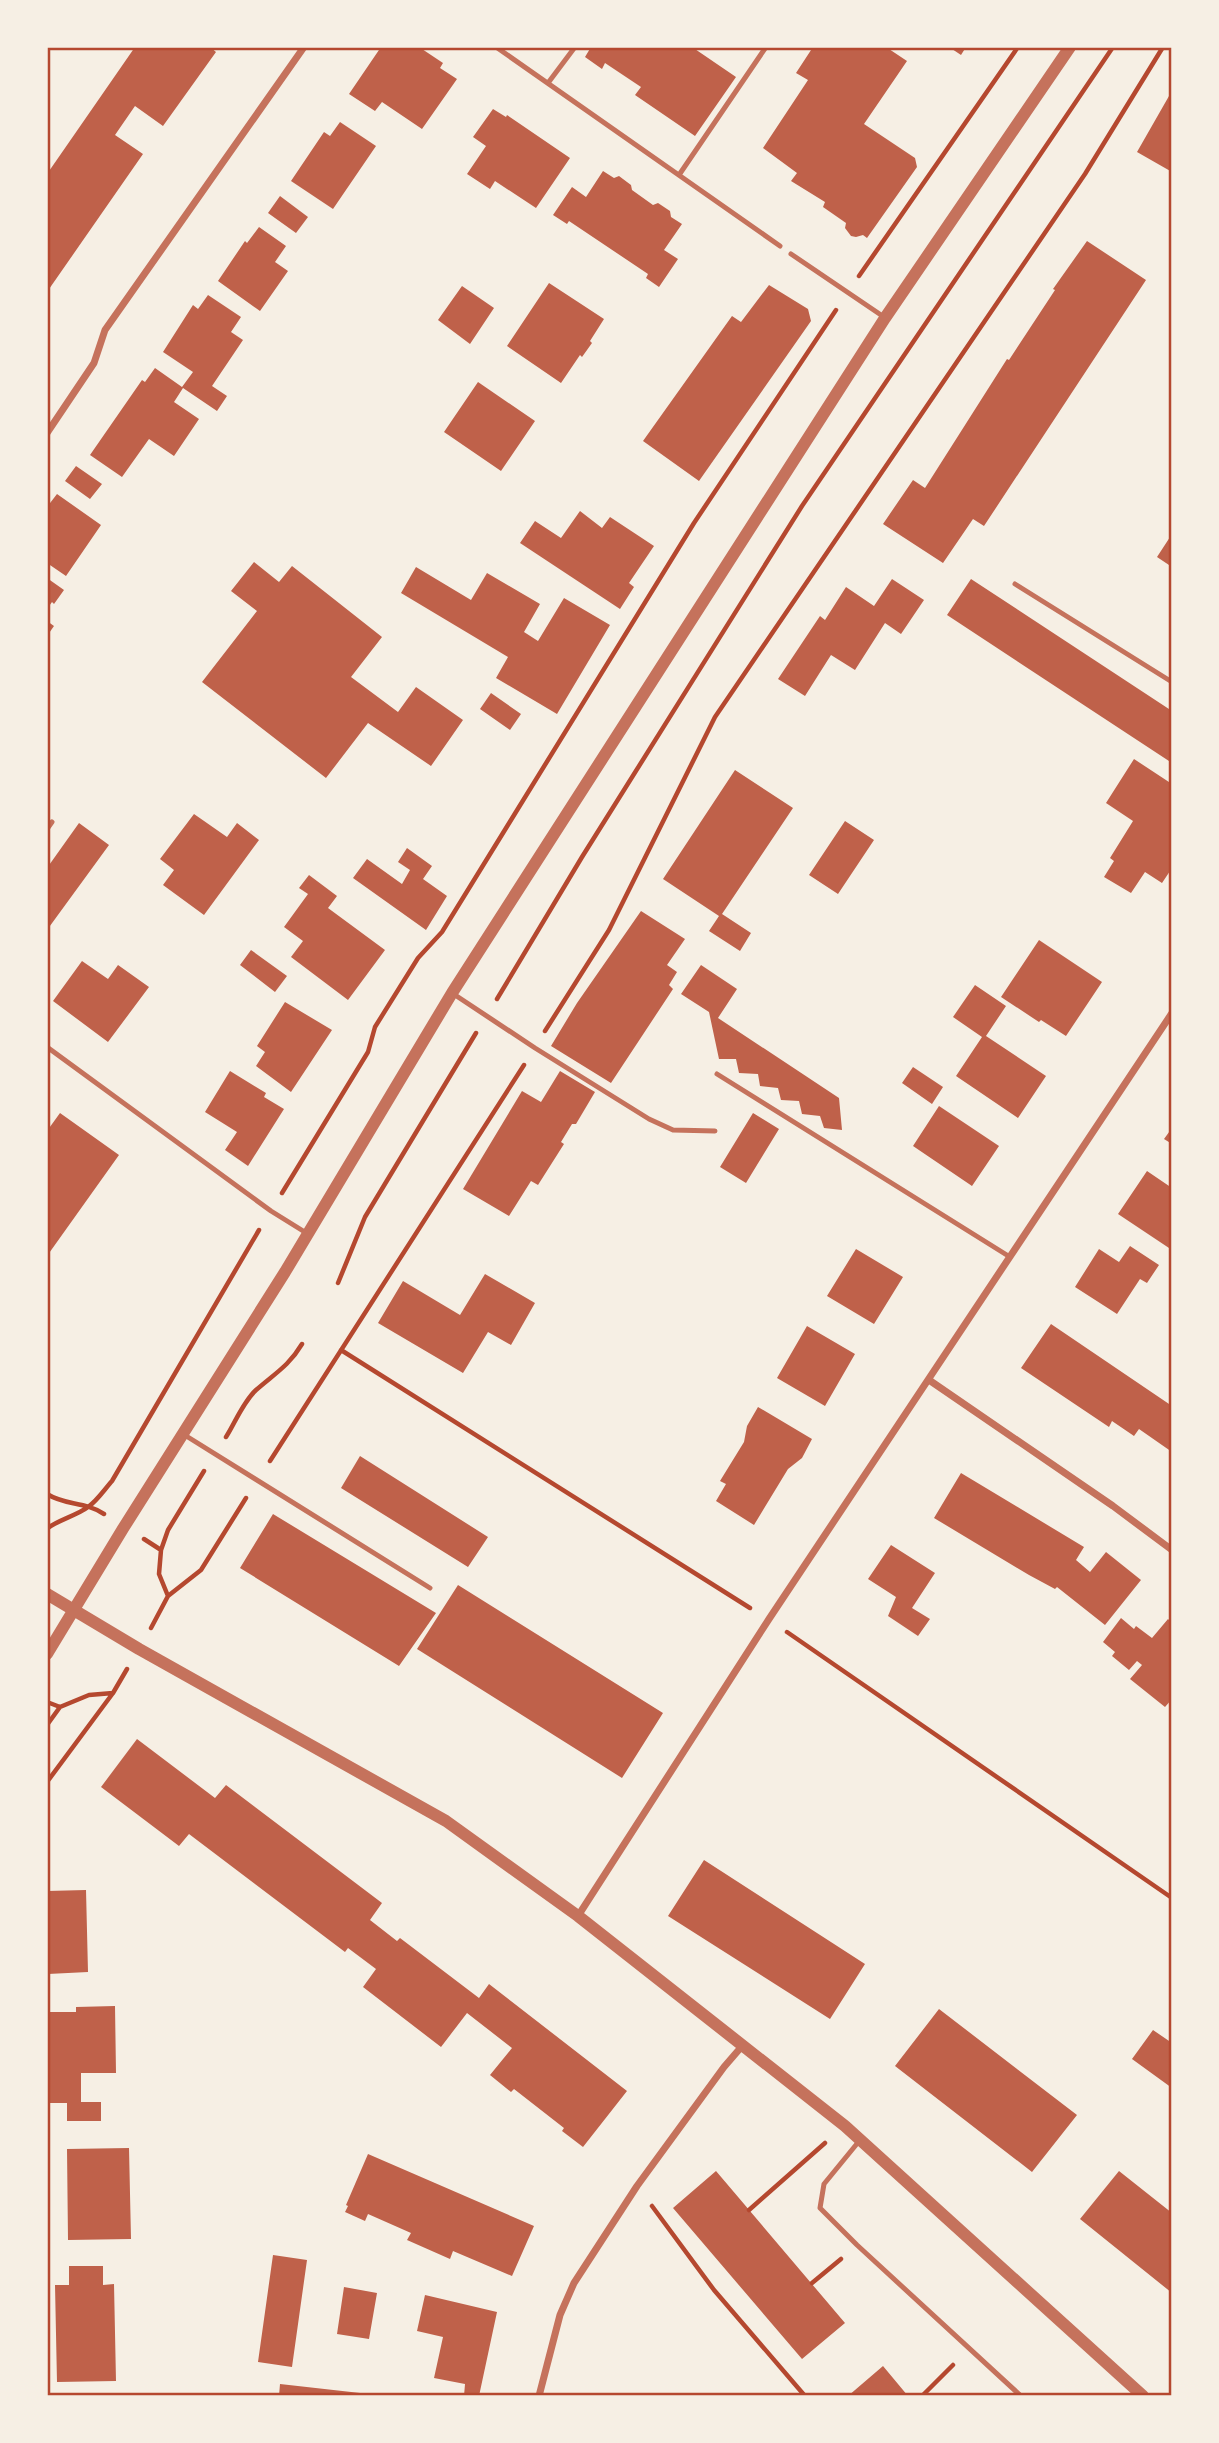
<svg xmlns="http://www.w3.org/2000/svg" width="1219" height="2443" viewBox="0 0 1219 2443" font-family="Mulish,sans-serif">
  <rect width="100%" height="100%" fill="#f6efe4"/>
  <path fill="#bf614a" d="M135,47h75l6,5 -53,74 -28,-20 -20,29 28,19 -96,138v-118z
    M381,47h38l24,16 -3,5 17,11 -35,50 -40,-27 -7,9 -26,-17z
    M591,47h101l44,30 -41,59 -60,-41 6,-8 -36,-24 -3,6 -17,-12z
    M813,47h73l21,14 -43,63 51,34 2,9 -50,71 -4,-3 -7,2 -5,-1 -6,-8 1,-5 -23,-16 2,-5 -34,-21 6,-8 -34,-25 45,-68 -12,-7z
    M949,47h17l-5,8z
    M1169,96l3,2v74l-35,-20z
    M493,109l13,8 1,-2 63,43 -34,50 -41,-27 -5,8 -23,-15 19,-28 -13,-9z
    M340,122l36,24 -43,63 -42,-28 33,-49 6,4z
    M603,171l11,7 5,-2 12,9 1,5 21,15 5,-2 12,8 1,6 11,7 -18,26 14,9 -19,28 -13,-9 2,-4 -79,-53 -2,3 -14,-9 19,-28 14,10z
    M280,196l28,21 -12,16 -28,-20z
    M259,227l27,19 -11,16 13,9 -28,40 -42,-30 27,-40 2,2z
    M1087,241l59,39 -162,246 -11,-7 -30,44 -60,-39 30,-44 12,8 82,-129 2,1 46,-70 -2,-1z
    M549,283l55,36 -14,22 2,2 -10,14 -2,-2 -19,28 -54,-37z
    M769,285l39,24 3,12 -112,160 -56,-40 89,-125 9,6z
    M462,286l32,22 -24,36 -32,-24z
    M208,295l33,22 -10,15 12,8 -31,46 15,10 -10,15 -34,-23 -9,14 25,17 -25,37 -25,-17 -27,38 -32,-22 52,-75 3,2 10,-14 27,19 11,-15 -30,-20 30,-47 5,4z
    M478,382l57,39 -34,50 -57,-39z
    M76,466l26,18 -12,15 -25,-18z
    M57,494l44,31 -35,51 -19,-13v-56z
    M580,511l22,17 8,-11 44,29 -25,37 5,4 -14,22 -100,-66 15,-22 26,17z
    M1172,534v33l-15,-10z
    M254,562l25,20 13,-16 90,71 -31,40 47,35 18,-25 47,33 -32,46 -63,-43 -42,55 -124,-96 55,-71 -26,-20z
    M416,567l55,33 16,-27 53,31 -16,28 14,9 26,-43 46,27 -53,89 -61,-36 12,-21 -107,-64z
    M47,578l17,12 -10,14 -2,-2 -5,7z
    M892,579l32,21 -23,34 -16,-11 -30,47 -24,-15 -26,41 -27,-17 42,-63 5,4 21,-33 28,19z
    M971,579l201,132v52l-225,-148z
    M47,621l7,5 -7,10z
    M491,693l30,21 -11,16 -30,-21z
    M1134,759l38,25v84l-10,15 -17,-11 -14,21 -27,-16 10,-16 -4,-3 23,-37 -27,-18z
    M735,770l58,38 -71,106 29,19 -11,18 -31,-20 10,-15 -56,-37z
    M194,814l33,23 10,-14 22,17 -55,75 -41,-30 11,-15 -14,-11z
    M845,821l29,19 -36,54 -29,-19z
    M79,823l30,22 -62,85v-62z
    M407,848l25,18 -9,13 24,17 -21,34 -73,-52 14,-19 35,25 8,-14 -12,-8z
    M309,875l28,21 -9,12 57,42 -37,50 -57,-43 12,-16 -19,-14 24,-33 -9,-6z
    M641,911l44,28 -18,26 10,7 -8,13 4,4 -62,94 -60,-37 26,-43z
    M1039,940l63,42 -36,54 -25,-16 -2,2 -38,-25z
    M251,950l36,26 -12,16 -35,-27z
    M82,961l26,18 10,-14 31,22 -41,55 -55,-41z
    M701,965l36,24 -19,29 121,80 3,32 -18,-2 -4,-12 -18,-2 -3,-13 -18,-1 -3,-12 -18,-2 -2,-12 -19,-1 -3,-14h-17l-10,-47 -28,-18z
    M975,985l31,21 -20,30 60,40 -28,42 -62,-42 26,-39 -29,-20z
    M285,1002l47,28 -41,62 -35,-26 9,-14 -8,-6z
    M913,1067l30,20 -11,17 -30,-21z
    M230,1071l36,22 -2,4 20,12 -36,57 -23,-16 12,-18 -32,-20z
    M560,1071l35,21 -19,32h-4l-11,18 3,2 -26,41 -7,-4 -22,35 -46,-27 59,-98 19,11z
    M939,1106l60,40 -27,40 -59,-40z
    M60,1113l59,42 -72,101v-125z
    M753,1113l26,16 -33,54 -26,-16z
    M1172,1128v16l-8,-5z
    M1147,1171l25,17v62l-54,-36z
    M1130,1246l29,19 -12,18 -7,-4 -23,35 -42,-27 24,-38 20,13z
    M856,1249l47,28 -29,47 -47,-28z
    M485,1274l50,29 -24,42 -23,-13 -25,41 -85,-50 25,-42 57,34z
    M1051,1324l121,82v46l-33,-23 -5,7 -22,-15 -3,6 -88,-59z
    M807,1326l48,28 -30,52 -48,-28z
    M758,1407l54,32 -10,19 -14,11 -34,56 -38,-24 10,-17 -6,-3 24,-39 3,-16z
    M360,1456l128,81 -20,30 -127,-79z
    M961,1473l123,74 -8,13 14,12 16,-20 35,28 -36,45 -48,-38 -2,2 -26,-14 -95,-57z
    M273,1514l163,99 -37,53 -159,-98z
    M891,1545l44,28 -23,35 18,11 -12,17 -30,-20 8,-19 -28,-18z
    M458,1585l205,128 -41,65 -205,-129z
    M1121,1618l13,11 2,-3 16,12 16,-19 4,4v76l-7,8 -35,-28 12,-14 -5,-4 -8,9 -17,-14 3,-4 -12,-10z
    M137,1739l78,59 11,-13 156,118 -12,17 27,21 3,-3 79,60 10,-14 138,107 -44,56 -21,-16 2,-3 -50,-39 -3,3 -21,-17 22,-27 -45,-35 -26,34 -78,-60 13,-18 -28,-21 -3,4 -156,-118 -10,12 -78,-59z
    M704,1860l161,104 -35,55 -162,-103z
    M86,1890l2,82 -40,2 -1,-83z
    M115,2006l1,67h-35v29h20v19h-34v-18h-18l-2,-91h29v-5z
    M939,2009l138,106 -45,57 -137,-106z
    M1153,2030l19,13v45l-40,-29z
    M129,2148l2,91 -63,1 -1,-91z
    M368,2154l166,72 -22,50 -59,-25 -3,8 -43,-19 4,-7 -43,-19 -3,7 -20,-9 3,-6 -2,-1z
    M716,2171l129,152 -43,36 -129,-151z
    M1119,2171l53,42v80l-92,-74z
    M273,2255l34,5 -15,107 -34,-5z
    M69,2266h34v19l11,-1 2,97 -59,1 -2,-97h14z
    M344,2287l33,6 -8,46 -32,-5z
    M425,2295l72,17 -18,84h-15l1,-12 -31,-6 9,-41 -26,-6z
    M883,2366l25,30h-60z
    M280,2384l89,10v2h-90z"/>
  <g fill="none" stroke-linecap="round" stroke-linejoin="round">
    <path stroke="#b5482f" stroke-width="4.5" d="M859,276l159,-229
      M497,999l85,-142 220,-351 311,-459
      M545,1031l64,-101 106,-213 370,-543 78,-127
      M282,1193l86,-141 7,-25 43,-69 24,-26 252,-409 142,-213
      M338,1283l27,-66 111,-184
      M341,1350l409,258
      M226,1437c9,-14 17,-35 30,-47 18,-16 33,-24 46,-46
      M270,1461l254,-396
      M47,1494c19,12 37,7 57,20
      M47,1529c6,-7 31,-14 41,-22 9,-6 16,-17 24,-26l147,-251
      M144,1539l17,11 -2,24 9,22
      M161,1550l7,-20 36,-59
      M151,1628l17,-32 33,-26 45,-72
      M787,1632l385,266
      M47,1702l13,5 29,-12 24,-2
      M47,1725l13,-18
      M47,1782l66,-89 14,-24
      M652,2206l62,84 91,106
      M749,2210l76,-67
      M812,2283l29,-24
      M922,2396l31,-31"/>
    <path stroke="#c5725c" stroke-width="5" d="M496,47l284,199
      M548,83l27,-36
      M679,175l87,-128
      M791,254l93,63
      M1015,584l157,98
      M47,829l5,-7
      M452,993l83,55 114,71 24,11 42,1
      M47,1047l224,164 37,23
      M717,1074l293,183
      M183,1434l247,154
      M860,2140l-36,44 -4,24 37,37 164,151"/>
    <path stroke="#c5725c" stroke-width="7" d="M47,433l47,-70 11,-33 199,-283
      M929,1380l184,126 59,44
      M578,1916l191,-297 403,-606
      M539,2396l21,-81 14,-32 63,-97 87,-119 19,-22"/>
    <path stroke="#c5725c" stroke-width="12" d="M47,1594l92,55 307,172 132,95 267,210 298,270
      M47,1654l77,-127 161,-255 167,-279 433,-675 185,-271"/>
  </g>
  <rect width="1219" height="2443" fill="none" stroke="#f6efe4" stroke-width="98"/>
  <rect x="49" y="49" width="1121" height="2345" fill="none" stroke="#b5482f" stroke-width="2.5"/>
</svg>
